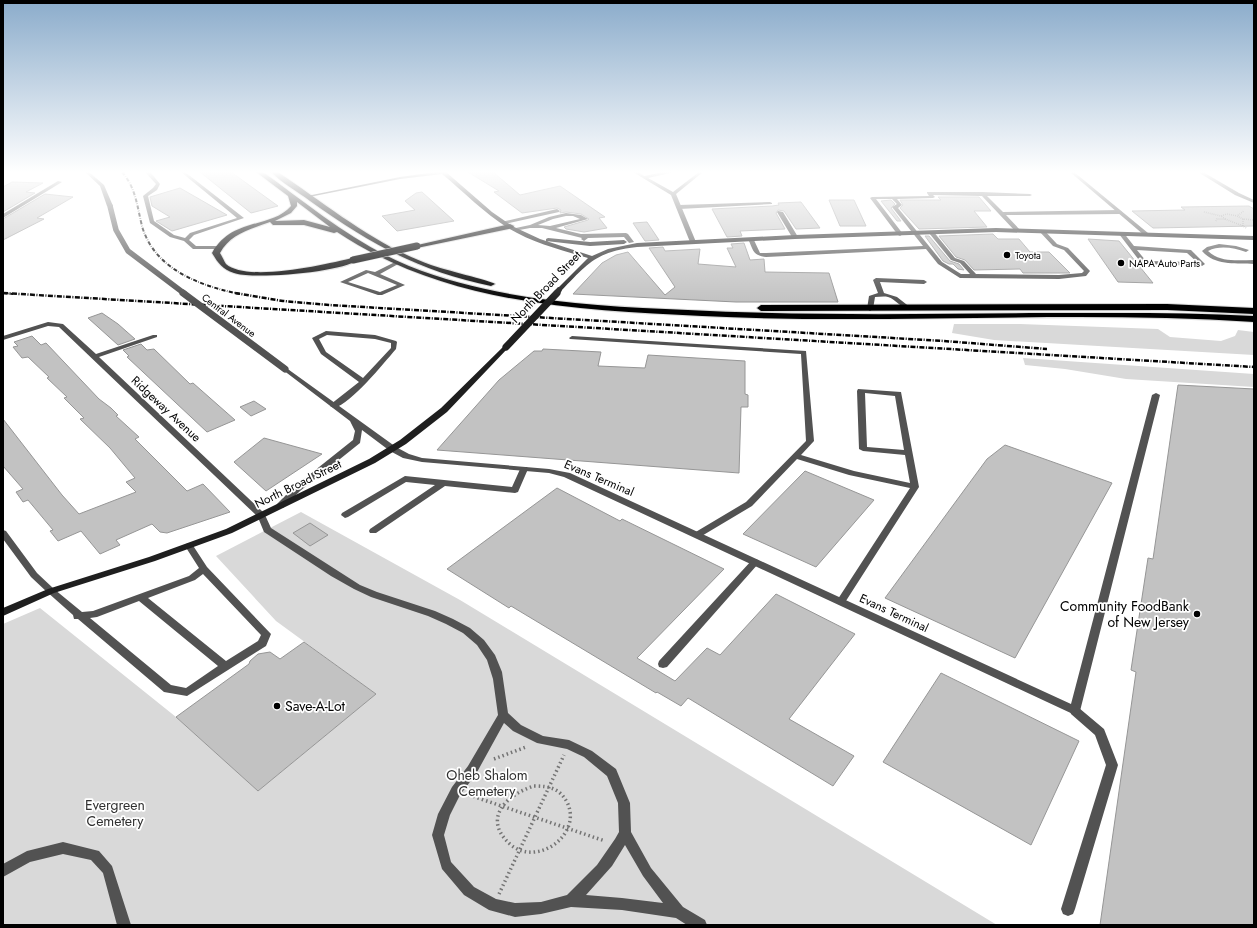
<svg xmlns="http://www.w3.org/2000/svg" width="1257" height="928" viewBox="0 0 1257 928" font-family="Jost,sans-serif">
  <rect width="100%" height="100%" fill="#fff"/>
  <path fill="#d9d9d9" d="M954,324h66l138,5 12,8 51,4 14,-5 3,-6 16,2v23l-260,-15 -42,-7z
    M1023,358l231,16v13l-128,-8 -61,-10 -40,-4z
    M301,512l159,88 537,325h-994v-301l37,-16 136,109 82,74 118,-97 -100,-73 -60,-65z"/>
  <path fill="#c2c2c2" stroke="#969696" d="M200,172h31l47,34 -27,7z
    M468,172h25l27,23 40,-9 45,31 -6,1 8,10 -23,4 -18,-3 -2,-2 24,-7 1,-1 -8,-5 -15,-2 -6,1 1,-3 -4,-2 -35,5 -28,-21 5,-1z
    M12,182l31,1 -17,9 9,1 -32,19v-25z
    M180,188l47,27 -55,16 -16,-10 14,-4 -18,-11 -2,-9z
    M422,192l32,29 -57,10 -15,-15 33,-6 -10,-9 11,-8z
    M45,194l28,3 -36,21 7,1 -41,21v-21z
    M938,197h41l12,14h-17l13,16 -68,2 -19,-21 3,-3 -3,-5h41z
    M829,200h25l12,26h-26z
    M891,200l4,4 -4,4 10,13h-4l-16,-20z
    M801,202l19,26 -24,1 -12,-18 -6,-1 -2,3 9,16 -45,2 2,5 -15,1 -15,-28 60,-3 7,-1 -1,-2z
    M1249,206l5,3v17l-101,2 -21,-17 53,-1 -4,-3z
    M647,222l12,18 -14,1 -12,-18z
    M993,234l5,5h21l11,13h19l21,21h-47l-3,-4 -46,1 -9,-10 -9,-3 -17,-21z
    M925,236h4l21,25 9,3 5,6 -6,-1 -5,-5h-4l-6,-3z
    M1088,239l31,2 34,42 -35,-1z
    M744,243l6,17 14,-1 1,13 64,1 9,29h-102l-163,-8 29,-31 14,-8 12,-3 37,43 10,-8 -26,-39 14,-1 2,4 35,-2 -2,15 38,3 -9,-19h6l-2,-4z
    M102,313l16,11 17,15 -17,6 -30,-27z
    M32,336l9,9 5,-2 53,56 12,9 7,7 -2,1 23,21 -4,2 52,52 16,-7 27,28 -63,21 -7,-1 -8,-8 -36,16 4,5 -20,9 -19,-23 -23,10 -8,-10 3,-1 -25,-30 -5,2 -7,-10 7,-3 -20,-23v-47l59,76 17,19 57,-22 -10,-10 9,-4 -25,-30 -30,-29 4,-1 -20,-20 3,-1 -20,-19 2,-1 -21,-20 -6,1 -9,-11 5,-1 -4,-4z
    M141,344l6,6 7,-1 36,35 3,-1 42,37 -28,12 -80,-75 2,-1 -6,-6z
    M543,349l58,3 -3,14 47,2 3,-13 97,6v33l3,1v12h-7l-2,66 -302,-23 62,-70 35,-29h8z
    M1178,385l76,4v536h-154l36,-253 -5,-2 17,-112 5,1z
    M254,401l12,8 -15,7 -11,-9z
    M264,438l58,16 -56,37 -32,-29z
    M1005,445l107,38 -97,175 -130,-60 102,-139z
    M805,471l69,29 -58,67 -73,-33z
    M557,488l63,33 2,-2 102,50 -87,89 38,23 32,-33 13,7 56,-61 79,40 -66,85 65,37 -21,30 -145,-88 -7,8 -24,-14 -1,1 -145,-87 -2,2 -62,-39z
    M310,523l18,12 -18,11 -17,-13z
    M304,642l72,52 -118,97 -82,-74 73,-53 1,-3 8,-7 12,-2 10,7z
    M941,673l138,68 -48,104 -148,-83z"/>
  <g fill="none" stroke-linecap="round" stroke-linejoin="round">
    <g stroke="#dbdbdb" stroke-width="2">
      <path id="trunk" d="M256,172h7c46,33 92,72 146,94 88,35 185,40 279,44 118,6 237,4 355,3 70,0 141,-1 211,3v6c-184,-12 -368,3 -552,-6 -126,-6 -257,-12 -365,-84l-3,1 -30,-8h-31l-3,-3c-19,7 -40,12 -50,31 2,3 4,8 6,11 22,19 100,0 127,-6l4,2c-13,12 -105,20 -123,13 -12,-4 -16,-10 -22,-20 20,-36 59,-24 79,-47l-3,-10zM297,202l33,25 -26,-7 -29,1 16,-8 6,-7z
        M271,172h7c49,33 97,73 153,93 10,4 61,16 64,19l-4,2c-72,-15 -121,-42 -181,-85 -12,-9 -28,-18 -39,-29z
        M510,224l4,2 -1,2 -96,20 -4,-2z
        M1167,304l87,4v6l-87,-4 -406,1 -4,-3 4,-3z"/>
    </g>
    <path stroke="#747474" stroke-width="1.5" stroke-dasharray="0.5 1.5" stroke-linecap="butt" d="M1204,212l17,4 6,-2 10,2
      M1225,219l18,7
      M1243,219l-6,-3 7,-5
      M1216,221l1,-2h8l-4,-3
      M1246,228l-3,-2v-7l11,1"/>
    <path stroke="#747474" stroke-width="3.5" stroke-dasharray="1.5 3" stroke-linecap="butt" d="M494,759l32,-12
      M534,786c15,0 25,2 33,16 16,32 -29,65 -56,43 -30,-26 -5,-50 23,-59z
      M469,795l136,46
      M499,894l65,-139"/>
    <path fill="#525252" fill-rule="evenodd" d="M147,172h5l-1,1 9,11 -3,6 -9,6 6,25 20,14 11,3 5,-5 47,-15 -56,-46h4l59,46 -50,17 -5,5 7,6h22l3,2 -1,1h-27l-9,-8 -14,-4 -20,-14 -7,-27 10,-8 3,-4 -10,-11z
      M927,192h55l48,2 2,1 -2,1h-43l16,16 116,-2 3,2 -3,2 -113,1 14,15 -3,2 -2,-1 -33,-35 -49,-1 2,2 -2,1 -36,1 5,6 -4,3 44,54 19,12h9l-10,-11 -9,-3 -22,-27v-2h4l22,27 9,3 12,13 83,1 23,-2 2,-2 -20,-21 -11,-4 -14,-15 5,-1 13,14 11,4 22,23 -4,5 -27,3 -99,-1 -22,-14 -12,-15 -160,8c-14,-2 -12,-6 -18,-18l5,-1 7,15h6l157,-7 -31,-39 5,-3 -5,-5h-16l27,35 -3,2 -2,-1 -28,-37 2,-1 57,-1 -2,-3z
      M770,202l2,1v1l-93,5 -3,-2 3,-2z
      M557,209l3,2 -1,1 -55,12 -3,-2z
      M778,211l5,1 15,25 -1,1 -5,-1 -15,-25z
      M566,213l15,2 7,4 -32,9 25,6 45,-1 2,1 6,8 -5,1 -5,-6 -36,1 -4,3 -3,-2 1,-1 -40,-10h-12l-16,3 -3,-2 19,-4 19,-8zM566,216h7l7,3 -30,7 -12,-1 15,-6z
      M1119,232h4l11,14 57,4 14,14 -3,2 -60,-2 -23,-30zM1137,250l50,3 10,9 -51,-1z
      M1219,244l17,2 13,4 -3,2c-12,-4 -26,-7 -38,-1 12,12 31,9 46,9v4c-18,-1 -39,2 -52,-13l5,-4z
      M395,262l5,1 -20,11 25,11 -23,10h-4l-38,-13 26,-12 9,2zM368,273l29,12 -17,7 -32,-10z
      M876,278l48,2 3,2 -3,2 -44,-2 4,11 13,4 14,11 -1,1c-8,1 -14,-10 -22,-12 -4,-1 -9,0 -13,0l-2,12 -3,2 -3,-2 2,-13 9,-3 -5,-13z
      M326,331l49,4 21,6 1,1 -1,7c-13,15 -44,54 -62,59l-4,-2 1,-2 28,-22 -38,-28 -9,-16zM327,335l48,4 16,4v5l-28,30 -37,-26 -7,-13z
      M572,336l234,15 8,90 -13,14 53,16 56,12 -5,-28 -42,-4 -4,-2 -2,-58 1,-2 43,3 18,95 -75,117 -3,1 -3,-1 -2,-2 74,-114 -61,-13 -52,-16 -45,47 -52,31h-6l-1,-2 1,-2 52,-31 60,-61 -5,-87 -231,-15 -1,-1zM865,393l30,3 9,54 -37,-3z
      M521,467h6l1,2 -10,23 -3,1 -70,-7 -69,47h-6l-1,-2 1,-2 65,-44 -29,-3 -58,35 -3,1 -4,-3 1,-2 63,-37 107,11z
      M261,512l4,3 6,13 89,57 17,7 58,19 18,8 17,9 14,12 11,15 7,17 6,41 13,12 22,11 26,4 23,11 24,18 14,34 1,29 20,36 32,39 22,13 2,5h-20l-11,-7 -54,-8 -51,-3 -30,7 -26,3 -26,-7 -25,-15 -22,-26 -10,-34 6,-21 14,-27 16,-21 30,-51 -5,-36 -6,-19 -10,-15 -14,-12 -17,-9 -18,-8 -57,-19 -17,-8 -23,-13 -67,-44 -7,-17zM504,723l9,8 24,12 30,6 17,8 23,19 11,27 1,29 -4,7 -18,26 -30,30 -26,7 -26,1 -19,-4 -22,-12 -23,-25 -7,-27 6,-20 10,-20 16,-21zM625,845l18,31 20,27 -41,-5 -36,-3 26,-29z
      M189,543l3,1 15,23 64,67 -5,12 -79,50 -23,-4 -86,-73h-4l-1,-4 -27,-24 2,-2h6l28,23 11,-1 96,-35 10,-8 -14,-22 1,-2zM203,574l58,61 -3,6 -32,20 -78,-63 47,-18zM139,601l79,65 -32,22 -15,-3 -81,-67 7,-1z
      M755,559l3,1 2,2 -2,2 -91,103 -4,1 -4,-1 -1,-3 1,-3 93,-101z
      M1075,707l4,1 25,21 14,36 -43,144 -2,5 -5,2 -5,-2 -2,-5 45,-144 -11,-30 -24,-21 -1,-3 1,-3z
      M63,842l36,9 13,15 19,59h-14l-14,-52 -12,-13 -28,-6 -33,8 -27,15v-13l24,-13z"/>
    <path fill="#525252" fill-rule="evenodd" d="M85,172h4l15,13 9,21 -1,1 -5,-1 -7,-20z
      M633,172h5l6,4 20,-4h8l-2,1 -22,5 25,14 26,-20h4l-27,22 20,48 -1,1 -5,-1 -19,-47z
      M1070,172h4l74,61v2h-4z
      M1198,172h5l36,21 15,7v3l-19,-8z
      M58,181l4,1 -59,36v-4z
      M48,322l15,2 33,30 57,-19h4v2l-58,20 165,156 1,2 -1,2h-6l-199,-190 -11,-1 -45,14v-4z
      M285,367l111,80 13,7 13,4 127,11 21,4 501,231 81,-309 4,-2 4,2 -80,316 -1,3 -4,1 -511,-238 -15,-4 -127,-11 -19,-4 -13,-7 -28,-21 -2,13 -60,48 -17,17h-6l-1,-2 1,-2 17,-17 59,-47 2,-9 -5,-10 -67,-51 -1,-1 1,-1z
      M3,530l3,1 31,42 17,16 2,2 -2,2h-6l-17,-16 -28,-38z"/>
    <path fill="#1f1f1f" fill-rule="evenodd" d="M436,172h10l46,40 20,14 28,13 52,17 16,-7 29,-6 158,-8 201,-7 258,8v4l-258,-8 -201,7 -158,8c-41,5 -48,15 -76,44l-2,1 -3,-2 32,-32c-27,-8 -55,-15 -80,-30 -24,-15 -44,-36 -66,-54l-42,5 -91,18 -2,-1 93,-19z
      M548,238l42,4 34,-2 3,2 -3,2 -34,2 -44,-5v-2z
      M506,345l3,2 -1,1 -61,64 -41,32 -31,19 -143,70 -77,28 -101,32 -51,23v-8l45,-19 101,-32 77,-28 143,-70 31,-19 41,-32 63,-62z"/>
    <use href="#trunk" fill="#000" fill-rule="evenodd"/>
    <path stroke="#000" stroke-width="2" stroke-dasharray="4 1.5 0.5 1.5" stroke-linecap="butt" d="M122,172c14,16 15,34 20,54 12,43 58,60 98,68
      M3,293l10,1"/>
    <path stroke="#000" stroke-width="2.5" stroke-dasharray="5 1.5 1 1.5" stroke-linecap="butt" d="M3,293l1251,74
      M235,293l48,8 46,4 615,36 103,8"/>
    <g stroke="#dbdbdb" stroke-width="8" stroke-linecap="butt">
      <path id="trunk-bridge" d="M353,260l64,-14"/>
    </g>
    <path stroke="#525252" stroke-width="5.5" d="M110,206l6,24 12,21 57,43"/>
    <path stroke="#525252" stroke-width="7" d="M183,293l102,76"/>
    <path stroke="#1f1f1f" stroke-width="5.5" d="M556,294l3,-4"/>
    <path stroke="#1f1f1f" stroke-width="7" d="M506,347l51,-54"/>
    <use href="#trunk-bridge" stroke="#000" stroke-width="7"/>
  </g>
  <linearGradient id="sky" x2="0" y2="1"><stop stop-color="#8baccb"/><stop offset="0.57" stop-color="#fff"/><stop offset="1" stop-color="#fff" stop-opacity="0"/></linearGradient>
  <rect width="1257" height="302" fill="url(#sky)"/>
  <g fill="#000" stroke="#fff" stroke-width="1.5">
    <circle cx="1007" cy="255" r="4"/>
    <circle cx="1121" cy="263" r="4"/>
    <circle cx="1197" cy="614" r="4"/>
    <circle cx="277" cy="706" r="4"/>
  </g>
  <g text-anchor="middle" stroke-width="3.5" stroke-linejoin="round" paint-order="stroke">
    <g font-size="10" fill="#000" stroke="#fff" text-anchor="start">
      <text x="1015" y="259">Toyota</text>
      <text x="1129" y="267">NAPA Auto Parts</text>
    </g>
    <g font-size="10" fill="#000" stroke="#fff">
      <text transform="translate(229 315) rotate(37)" y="4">Central Avenue</text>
    </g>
    <g font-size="12" fill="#000" stroke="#fff">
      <text transform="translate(546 287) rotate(-46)" y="4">North Broad Street</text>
      <text transform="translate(166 409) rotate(43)" y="4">Ridgeway Avenue</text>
      <text transform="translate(599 478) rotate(23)" y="4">Evans Terminal</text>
      <text transform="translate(298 484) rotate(-26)" y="4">North Broad Street</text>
      <text transform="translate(894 613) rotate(25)" y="4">Evans Terminal</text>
    </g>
    <g font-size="14" fill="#000" stroke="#fff" text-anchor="end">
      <text x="1189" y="611">Community FoodBank<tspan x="1189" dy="16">of New Jersey</tspan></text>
      <text x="285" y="711" text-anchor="start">Save-A-Lot</text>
    </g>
    <g font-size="14" fill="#303030" stroke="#fff">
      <text x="487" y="780">Oheb Shalom<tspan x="487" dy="16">Cemetery</tspan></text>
      <text x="115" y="810">Evergreen<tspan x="115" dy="16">Cemetery</tspan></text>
    </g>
  </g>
  <rect width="1257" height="928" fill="none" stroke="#000000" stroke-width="8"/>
</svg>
